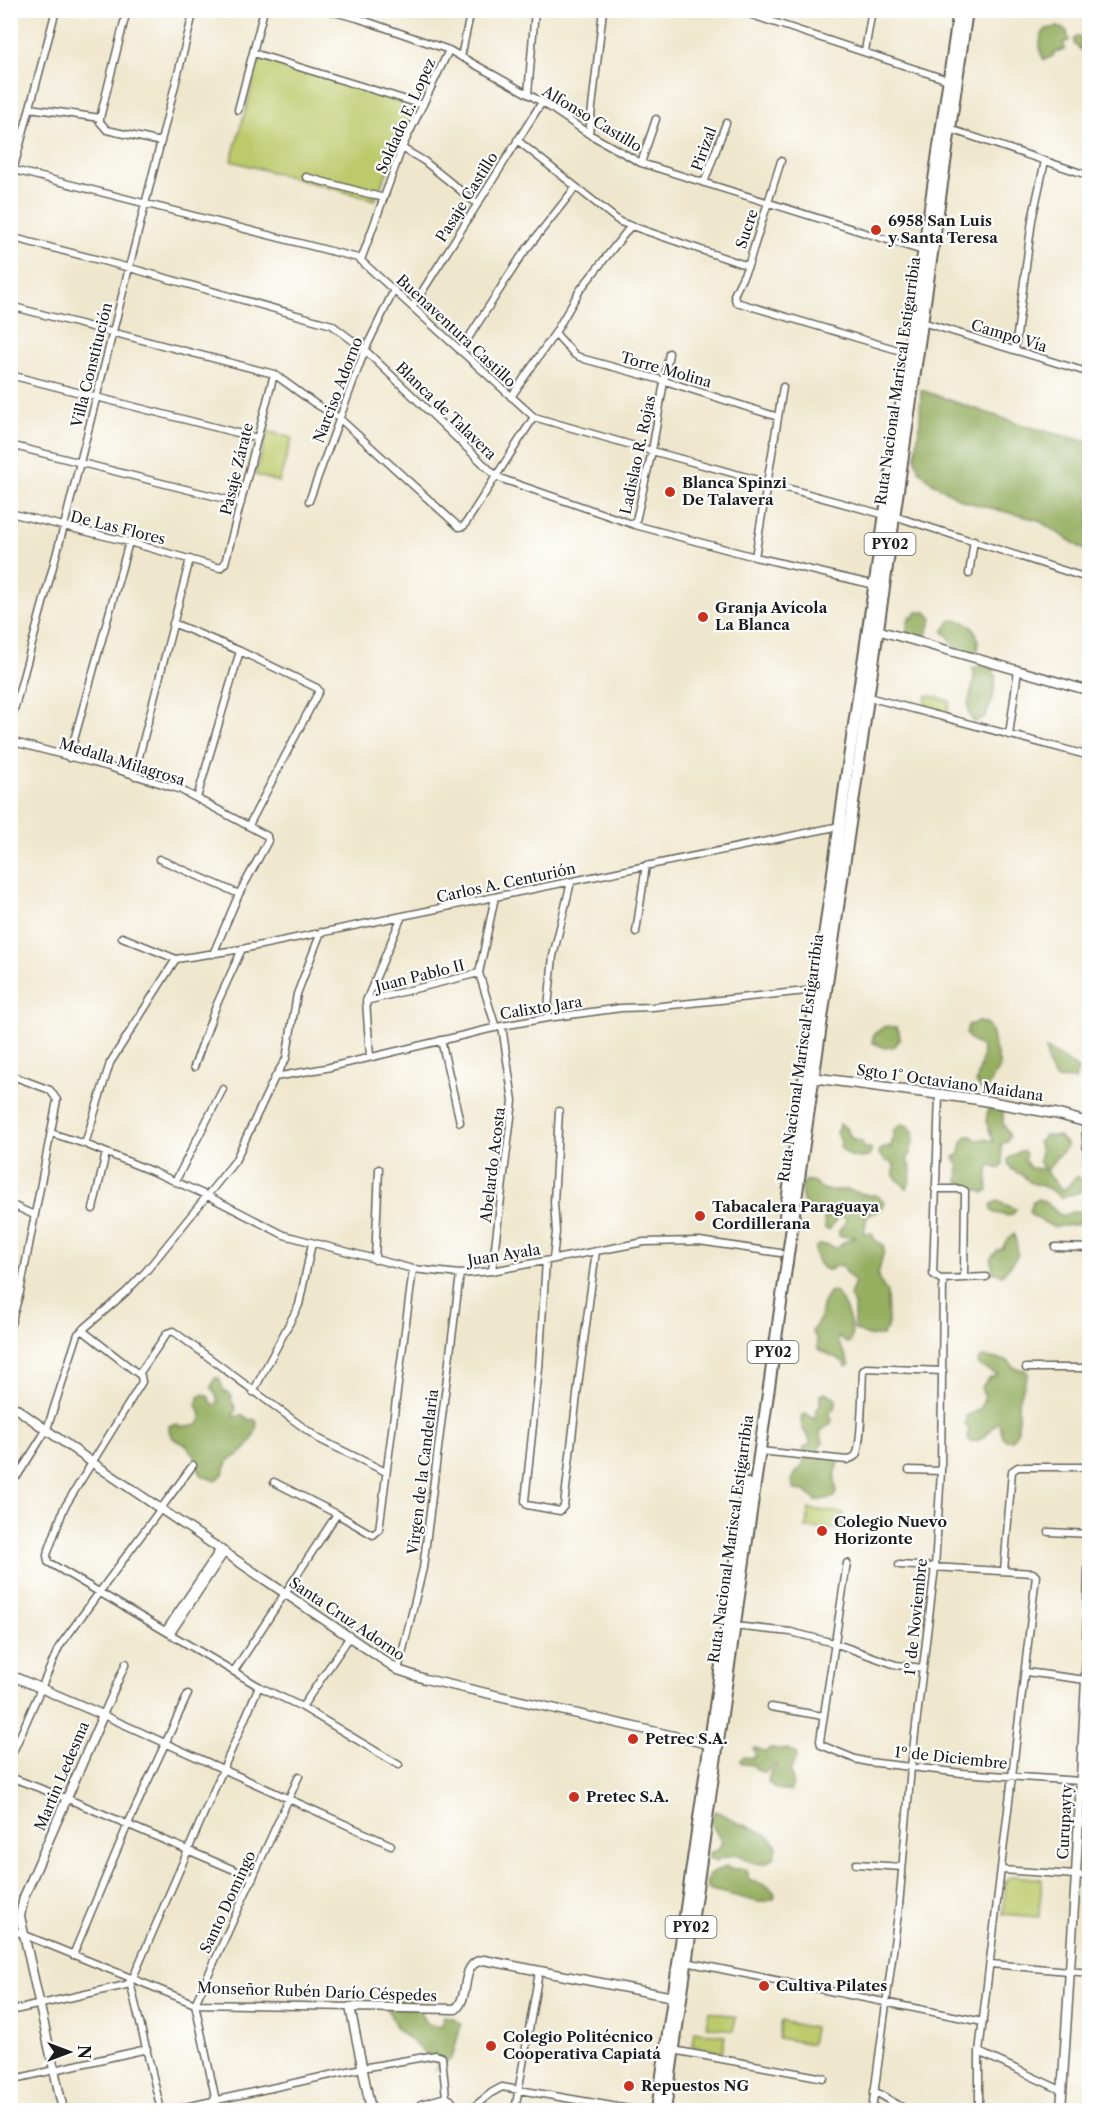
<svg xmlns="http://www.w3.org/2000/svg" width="1100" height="2121" viewBox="0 0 1100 2121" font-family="'Libre Caslon Text',serif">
  <rect width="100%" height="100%" fill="#fff"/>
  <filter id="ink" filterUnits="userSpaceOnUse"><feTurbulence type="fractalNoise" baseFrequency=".0167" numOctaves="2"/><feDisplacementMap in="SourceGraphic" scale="12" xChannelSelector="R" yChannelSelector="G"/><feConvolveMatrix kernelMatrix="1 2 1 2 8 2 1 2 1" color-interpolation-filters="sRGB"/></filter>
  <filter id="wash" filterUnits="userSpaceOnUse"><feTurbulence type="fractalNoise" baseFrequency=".008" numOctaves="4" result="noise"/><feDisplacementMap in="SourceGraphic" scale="24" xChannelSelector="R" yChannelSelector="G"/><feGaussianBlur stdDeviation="1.35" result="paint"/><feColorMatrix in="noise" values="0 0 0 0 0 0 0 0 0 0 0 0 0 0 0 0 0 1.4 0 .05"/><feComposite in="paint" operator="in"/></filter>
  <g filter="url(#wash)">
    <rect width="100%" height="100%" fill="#efe7cd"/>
    <path fill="#bcca6c" stroke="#6c7344" stroke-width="1.5" d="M260,58l130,38 25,11 -40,93 -144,-39z
      M268,431l24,7 -13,44 -24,-7z
      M927,695l23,6 -3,12 -23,-6z
      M809,1509l35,4 -2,17 -36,-2z
      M1014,1876l28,3 -3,38 -36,-3 3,-35z
      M709,2011l27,6 -3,14 -27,-5z
      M781,2021l33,7 -3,16 -33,-6z
      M694,2031l31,5 -3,16 -30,-6z"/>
    <path fill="#95ae60" stroke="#58653e" stroke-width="1.5" d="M1058,27l9,4 2,10 -6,2 2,5 -1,2 -9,2 -2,4 -9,4c-6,-10 -6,-23 2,-31z
      M1078,36l11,2v12h-8l-7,-6v-5z
      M921,390l101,35 67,17v111l-51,-33 -75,-19 -32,-19 -12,-12 -4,-11 5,-38z
      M917,612h9l6,7 -7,19 -10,2 -8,-5v-10l3,-9 2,3z
      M951,620c19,0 29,11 27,30l-8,4 -9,-1c-7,-7 -10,-15 -18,-21z
      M988,664c2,3 5,5 6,8 5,12 -4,37 -11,47l-9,3c-15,-19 4,-31 -1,-54z
      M977,1022l9,1 4,5 10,38 -10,18 -8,6 -6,-7 7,-28 -2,-9 -9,-4 -6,-8 2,-9z
      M885,1026l11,1 3,4 1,8 -6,8 -9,1 -13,-6 2,-8z
      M1046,1049c9,4 26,14 32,21l-3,10 -19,-1c-8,-9 -9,-19 -10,-30z
      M991,1106l9,1 3,4v13l7,12 -3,6 -6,2 2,20 -2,4h-5l-6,-4c-3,9 -3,17 -2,26l-4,3 -26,-12 1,-15 -5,-9 6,-3 2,-12 5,-6h5l4,4 10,-1 8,3c-5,-11 -12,-26 -3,-36z
      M840,1124l5,3 8,13 9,2 2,5 -1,1h8v5l-3,4c-11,2 -21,0 -28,-10l1,-6 -5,-8z
      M902,1124c22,4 6,29 5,39l3,1c2,7 1,18 -3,25l-13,-13v-10l-3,-4 -5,-1 -7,-7 1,-4 9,-4 2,2 3,-18z
      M1045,1135l14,1 8,9c-3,8 -8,9 -12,14 -4,5 -4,8 -9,12l13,16 4,3c6,-3 8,-10 14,-14l8,7 -5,9 -18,6c-5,-3 -8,-7 -13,-9 -10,-6 -20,-3 -26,-14 -8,-3 -15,-6 -15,-16l12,-8h4l2,4 -2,4 6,9 14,1 -5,-8 2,-10 -3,-10 1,1z
      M805,1181c12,-1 9,3 18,8 7,3 17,0 25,1 11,2 18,6 28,5l8,7 -3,8 -14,6 -3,18 8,-1 3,7 8,5 1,5 -6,25 1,5 8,12 1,30 -1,6 -5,8h-14l-14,-7v-24l-4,-9 5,-14c-2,-2 -4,-4 -6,-6 -6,-5 -3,-12 -13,-11 -11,14 -22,-5 -21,-17l3,-3h9l10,3 7,-6 12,-5 -17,-1v-5l8,-12 -4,-2 -5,1 -9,12 -4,-1 -2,-19 -14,-1c-8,-6 -10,-20 -4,-28z
      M1038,1199c11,3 14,11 24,17l12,-5h5l5,8 -2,5 -29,3 -22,-12 -2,-4 4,-10z
      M997,1201l19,8 -3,5 -4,2 -14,-3 -4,-3v-5z
      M1014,1234c7,27 4,21 -12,41l-9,-3 -2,-14 6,-7 5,-2 4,-8z
      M834,1291c10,8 22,39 16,51l-4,1 -7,-7 -2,4 13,25 -4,2 -2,-5 -26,-13 -1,-9 -5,-9 8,-12 2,-14 7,-13z
      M985,1357l23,4 7,7 10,2 3,3 -10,31v26l-6,10h-6l-3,-3 -4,-15c-10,7 -16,22 -29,19l-3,-4 2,-9 -4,-3 1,-9 14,-7 5,-13 -3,-4v-5l8,-10h4l3,-3 -18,-8 -1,-4 2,-4z
      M215,1378h4l5,14h4l4,4 -1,4 5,8 -3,9 9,-2 8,5 4,-1 3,3c-1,17 -12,32 -28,38l-6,14 -7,7 -14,-5c-4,-6 -4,-13 -7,-19 -3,-4 -6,-6 -8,-12 -10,-4 -19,-7 -18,-19l5,-2 9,3 15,-3 3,-4 -1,-10 -4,-4 3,-9 4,-3 5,2 5,9 5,-2 -2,-8 -5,-8z
      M824,1393l9,3 3,4v5l-7,9 3,4 -1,5 -11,9 3,10 -5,7 3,5 18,7c0,6 -4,9 -4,15 -1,8 3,13 0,21l-19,4 -11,-10 -10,-1c-7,-10 1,-18 8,-25v-16l8,-6c-5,-11 -12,-14 -9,-28l5,-1 8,5 2,-10 3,-3v-11z
      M753,1748h4l8,4 4,-3h19l9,5 -7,18 3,9 -2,10 -15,-2 -8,-7 2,-9 7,-7 -1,-2c-9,7 -13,14 -23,1l-9,-1 -4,-3 3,-4 9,1 4,-2z
      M715,1811c10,3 16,9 26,13 13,5 30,9 36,23l-3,11c-12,11 -25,4 -37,-4l-19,5 -1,2 -9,-3 1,-5 9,-3 4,-9c-5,-10 -17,-18 -7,-30z
      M726,1866l4,3h15l3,3v5l2,4c12,3 19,3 25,13l-1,5 -10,3h-5l-51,-13 -2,-4 3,-10z
      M398,1992c6,4 12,7 17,11 11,12 4,25 27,23l2,-10 9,2 8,7 -9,33 -16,11 2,-5 -41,-35 -13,-28 5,-8z"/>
  </g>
  <g filter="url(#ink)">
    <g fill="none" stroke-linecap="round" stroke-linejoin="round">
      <g stroke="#66635a" stroke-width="9">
        <path id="minor" d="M326,10l31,8 92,32 93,52 47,32 52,29 282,88
          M737,10l211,70
          M357,18l5,-8
          M865,51l7,-41
          M253,53l170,52
          M461,57l10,-47
          M528,94l7,-84
          M30,108l70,10v4l7,8 54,12
          M238,110l26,-100
          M100,118l27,-108
          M950,129l140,47
          M589,134l14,-124
          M517,140l103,82 128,44
          M402,148l22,13 52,42
          M781,161l-33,105 -14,29 2,7 172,51
          M641,163l15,-44
          M10,169l348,89 176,159 118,34 233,64
          M306,177l78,21
          M10,182l46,-172
          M704,183l22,-60
          M10,237l120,31 202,57 33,25 131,126 9,4 130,45 120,32 120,28
          M361,260l41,-112 47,-98
          M10,306l264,68 40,29 25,15 120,109 5,-1 70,-109
          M413,306l129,-204
          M922,322l168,51
          M555,333l20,22 9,4 81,22 113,36
          M1015,350l17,-130 13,-59
          M460,351l62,-96 53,-67
          M10,375l247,63
          M511,397l44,-64 25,-43 50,-63
          M10,445l231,58
          M309,501l56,-151 29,-60
          M10,513l119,29 91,26 5,-5 49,-189
          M894,516l196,63
          M635,525l17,-74 17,-98
          M755,557l28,-170
          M969,574l5,-34
          M173,623l67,28 77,37 2,3 -70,134
          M868,697l222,59
          M10,725l54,-199 130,-516
          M1009,735l9,-65
          M10,741l99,26 72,23 86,46 1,5 -29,53 -26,60
          M69,758l60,-216
          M134,776l56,-217
          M197,798l43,-147
          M159,859l80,35
          M495,897l-16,76 17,55
          M636,932l10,-67
          M122,937l54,22
          M176,959l66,-10 598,-123
          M366,1001l113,-28
          M547,1018l6,-62 18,-74
          M441,1040l19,82
          M370,1057l-4,-56 36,-85
          M194,1067l22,-61 26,-57
          M10,1075l40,15 7,10 -37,192 -10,35
          M275,1077l51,-9 176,-42 45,-8 74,-10 31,-1 164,-17
          M51,1133l34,11 71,29 52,23 76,39 129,34 47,5 32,-3 152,-29 55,-1 81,12
          M85,1144l25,-81 66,-104
          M175,1182l48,-93
          M935,1189h26l4,2 -1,86
          M10,1204l24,11
          M93,1209l13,-56
          M1055,1247l35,1
          M553,1259l3,-27 -2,-30 5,-91
          M375,1260l4,-91
          M546,1261l-7,107 -14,133 2,4 33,6 4,-5 15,-128 17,-127
          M492,1271l21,-170 -11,-75
          M942,1279l44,-2
          M82,1330l59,46 1,6 -78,126 -17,47 1,7 212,125 42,20 97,58
          M1026,1368h64
          M139,1374l28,-41 6,-2 146,108 67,33
          M253,1392l46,-87 13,-62
          M760,1451l87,9c4,-2 7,-2 9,-5 6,-10 6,-69 7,-84l3,-3 77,3
          M909,1470l32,1
          M18,1475l29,-46 31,-95 48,-42 21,-22 88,-109 40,-84 11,-18 11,-65 24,-62
          M274,1482l63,32
          M1049,1532l41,2
          M847,1563l-27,178 1,4 34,14 13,3 94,11 119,8
          M899,1565l134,8 3,3 -57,476v58
          M1004,1571l8,-100 6,-4h72
          M734,1626l57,6 43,11 62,22 27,3
          M166,1630l54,-81
          M171,1633l54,-81
          M126,1663l-23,52 288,130
          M398,1670l25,-102 37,-294
          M234,1671l103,-157 36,21 6,-5 34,-261
          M1026,1672l60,8
          M302,1707l47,-69
          M771,1707l52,9
          M10,1759l49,-112 134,-182
          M10,1777l58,22 185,79
          M856,1864l46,3
          M1002,1870l88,6
          M10,1929l185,75 155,3
          M73,1955l55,-131 60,-130
          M686,1962l297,60
          M991,1964l99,9
          M130,1982l31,128
          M10,2011l116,-26 6,-5 127,-294
          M673,2050l151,28
          M979,2052l82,38
          M10,2080l137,-31
          M874,2091l33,19
          M172,2110l190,-42 74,-13 6,2 4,40
          M218,2110l-23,-106 104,-228
          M416,2110l5,-6 25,-7 5,3 6,10
          M470,2110l21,-17 11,-6 133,23
          M515,2110l24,-138
          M872,2110l27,-204 12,-139 24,-200 6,-96 2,-190 -10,-7 6,-179"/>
      </g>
      <g stroke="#66635a" stroke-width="11">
        <path id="tertiary" d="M877,630l213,61
          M1086,1121l4,69
          M10,1404l83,59 305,207 27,9 288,66
          M10,1675l93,40 -79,182 -4,19 43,194
          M371,2110l-21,-103 106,2c15,-14 3,-47 28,-49l189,37
          M1061,2110l15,-235 10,-195 4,-145"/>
      </g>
      <g stroke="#66635a" stroke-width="12">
        <path id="secondary" d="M808,1077l167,22 82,15 33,9"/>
      </g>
      <g stroke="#66635a" stroke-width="14">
        <path id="trunk" d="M785,1216l61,-437 113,-769
          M657,2110l90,-626
          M665,2110l302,-2100"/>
      </g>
      <use href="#minor" stroke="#fff" stroke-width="6"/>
      <use href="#tertiary" stroke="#fff" stroke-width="8"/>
      <use href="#secondary" stroke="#fff" stroke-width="9"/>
      <use href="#trunk" stroke="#fff" stroke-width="10"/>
    </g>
  </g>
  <g fill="#c8321e" stroke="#fff" stroke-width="2">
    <circle cx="876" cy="230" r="6"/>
    <circle cx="670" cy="492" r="6"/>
    <circle cx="703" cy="617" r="6"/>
    <circle cx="700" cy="1216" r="6"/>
    <circle cx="822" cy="1531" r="6"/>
    <circle cx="633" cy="1739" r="6"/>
    <circle cx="574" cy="1797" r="6"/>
    <circle cx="764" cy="1986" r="6"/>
    <circle cx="491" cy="2046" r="6"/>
    <circle cx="629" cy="2086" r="6"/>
  </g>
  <g text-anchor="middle" stroke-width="4.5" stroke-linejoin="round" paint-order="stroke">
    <g fill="#fff" stroke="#606060" stroke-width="1.5">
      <rect x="864.5" y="533" width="51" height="22" rx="4.5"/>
      <rect x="747.5" y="1341" width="51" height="22" rx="4.5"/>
      <rect x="665.5" y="1916" width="51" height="22" rx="4.5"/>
    </g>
    <g font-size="14" font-weight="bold" fill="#1c1c1c">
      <text x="890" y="549">PY02</text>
      <text x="773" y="1357">PY02</text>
      <text x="691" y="1932">PY02</text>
    </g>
    <g font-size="15" fill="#1c1c1c" stroke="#fff">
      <text transform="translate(406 116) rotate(-66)" y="5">Soldado E. Lopez</text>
      <text transform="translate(592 119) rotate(31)" y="5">Alfonso Castillo</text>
      <text transform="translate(704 149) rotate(-70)" y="5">Pirizal</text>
      <text transform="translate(467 197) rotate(-58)" y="5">Pasaje Castillo</text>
      <text transform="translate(747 229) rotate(-72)" y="5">Sucre</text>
      <text transform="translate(456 331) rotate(43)" y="5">Buenaventura Castillo</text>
      <text transform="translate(1009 336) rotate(17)" y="5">Campo Vía</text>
      <text transform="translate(92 365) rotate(-76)" y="5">Villa Constitución</text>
      <text transform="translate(666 370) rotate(16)" y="5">Torre Molina</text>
      <text transform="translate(898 381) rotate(-82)" y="5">Ruta Nacional Mariscal Estigarribia</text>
      <text transform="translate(338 390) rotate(-69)" y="5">Narciso Adorno</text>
      <text transform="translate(446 411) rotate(44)" y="5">Blanca de Talavera</text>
      <text transform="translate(638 455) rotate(-78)" y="5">Ladislao R. Rojas</text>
      <text transform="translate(237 469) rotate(-76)" y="5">Pasaje Zárate</text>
      <text transform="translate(118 528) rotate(14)" y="5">De Las Flores</text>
      <text transform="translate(122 762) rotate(17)" y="5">Medalla Milagrosa</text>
      <text transform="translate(506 883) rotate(-12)" y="5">Carlos A. Centurión</text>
      <text transform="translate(420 976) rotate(-14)" y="5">Juan Pablo II</text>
      <text transform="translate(541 1008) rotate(-9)" y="5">Calixto Jara</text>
      <text transform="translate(801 1058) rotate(-82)" y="5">Ruta Nacional Mariscal Estigarribia</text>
      <text transform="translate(950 1083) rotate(8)" y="5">Sgto 1° Octaviano Maidana</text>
      <text transform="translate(493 1165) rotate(-83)" y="5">Abelardo Acosta</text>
      <text transform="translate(504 1255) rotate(-9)" y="5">Juan Ayala</text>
      <text transform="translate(423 1472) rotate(-83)" y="5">Virgen de la Candelaria</text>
      <text transform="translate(731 1539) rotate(-82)" y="5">Ruta Nacional Mariscal Estigarribia</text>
      <text transform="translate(916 1617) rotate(-84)" y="5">1º de Noviembre</text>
      <text transform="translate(347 1619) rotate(34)" y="5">Santa Cruz Adorno</text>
      <text transform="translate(951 1758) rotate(6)" y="5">1º de Diciembre</text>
      <text transform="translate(62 1776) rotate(-67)" y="5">Martin Ledesma</text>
      <text transform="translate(1065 1822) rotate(-87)" y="5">Curupayty</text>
      <text transform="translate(228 1902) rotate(-65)" y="5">Santo Domingo</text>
      <text transform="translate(317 1992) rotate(2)" y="5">Monseñor Rubén Darío Céspedes</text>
    </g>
    <g font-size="15" font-weight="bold" fill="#1c1c1c" stroke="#fff" text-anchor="start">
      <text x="888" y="226">6958 San Luis<tspan x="888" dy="17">y Santa Teresa</tspan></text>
      <text x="682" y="488">Blanca Spinzi<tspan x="682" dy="17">De Talavera</tspan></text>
      <text x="715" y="613">Granja Avícola<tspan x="715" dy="17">La Blanca</tspan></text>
      <text x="712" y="1212">Tabacalera Paraguaya<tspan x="712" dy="17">Cordillerana</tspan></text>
      <text x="834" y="1527">Colegio Nuevo<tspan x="834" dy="17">Horizonte</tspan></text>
      <text x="645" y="1744">Petrec S.A.</text>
      <text x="586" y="1802">Pretec S.A.</text>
      <text x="776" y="1991">Cultiva Pilates</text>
      <text x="503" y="2042">Colegio Politécnico<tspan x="503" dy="17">Cooperativa Capiatá</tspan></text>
      <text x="641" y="2091">Repuestos NG</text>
    </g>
  </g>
  <rect width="1100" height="2121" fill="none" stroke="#fff" stroke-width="36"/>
  <g transform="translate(69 2052) rotate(90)" stroke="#ffffff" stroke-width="4.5" paint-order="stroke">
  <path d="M0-4.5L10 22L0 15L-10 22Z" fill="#1c1c1c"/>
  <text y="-9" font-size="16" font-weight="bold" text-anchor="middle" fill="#1c1c1c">N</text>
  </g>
</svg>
